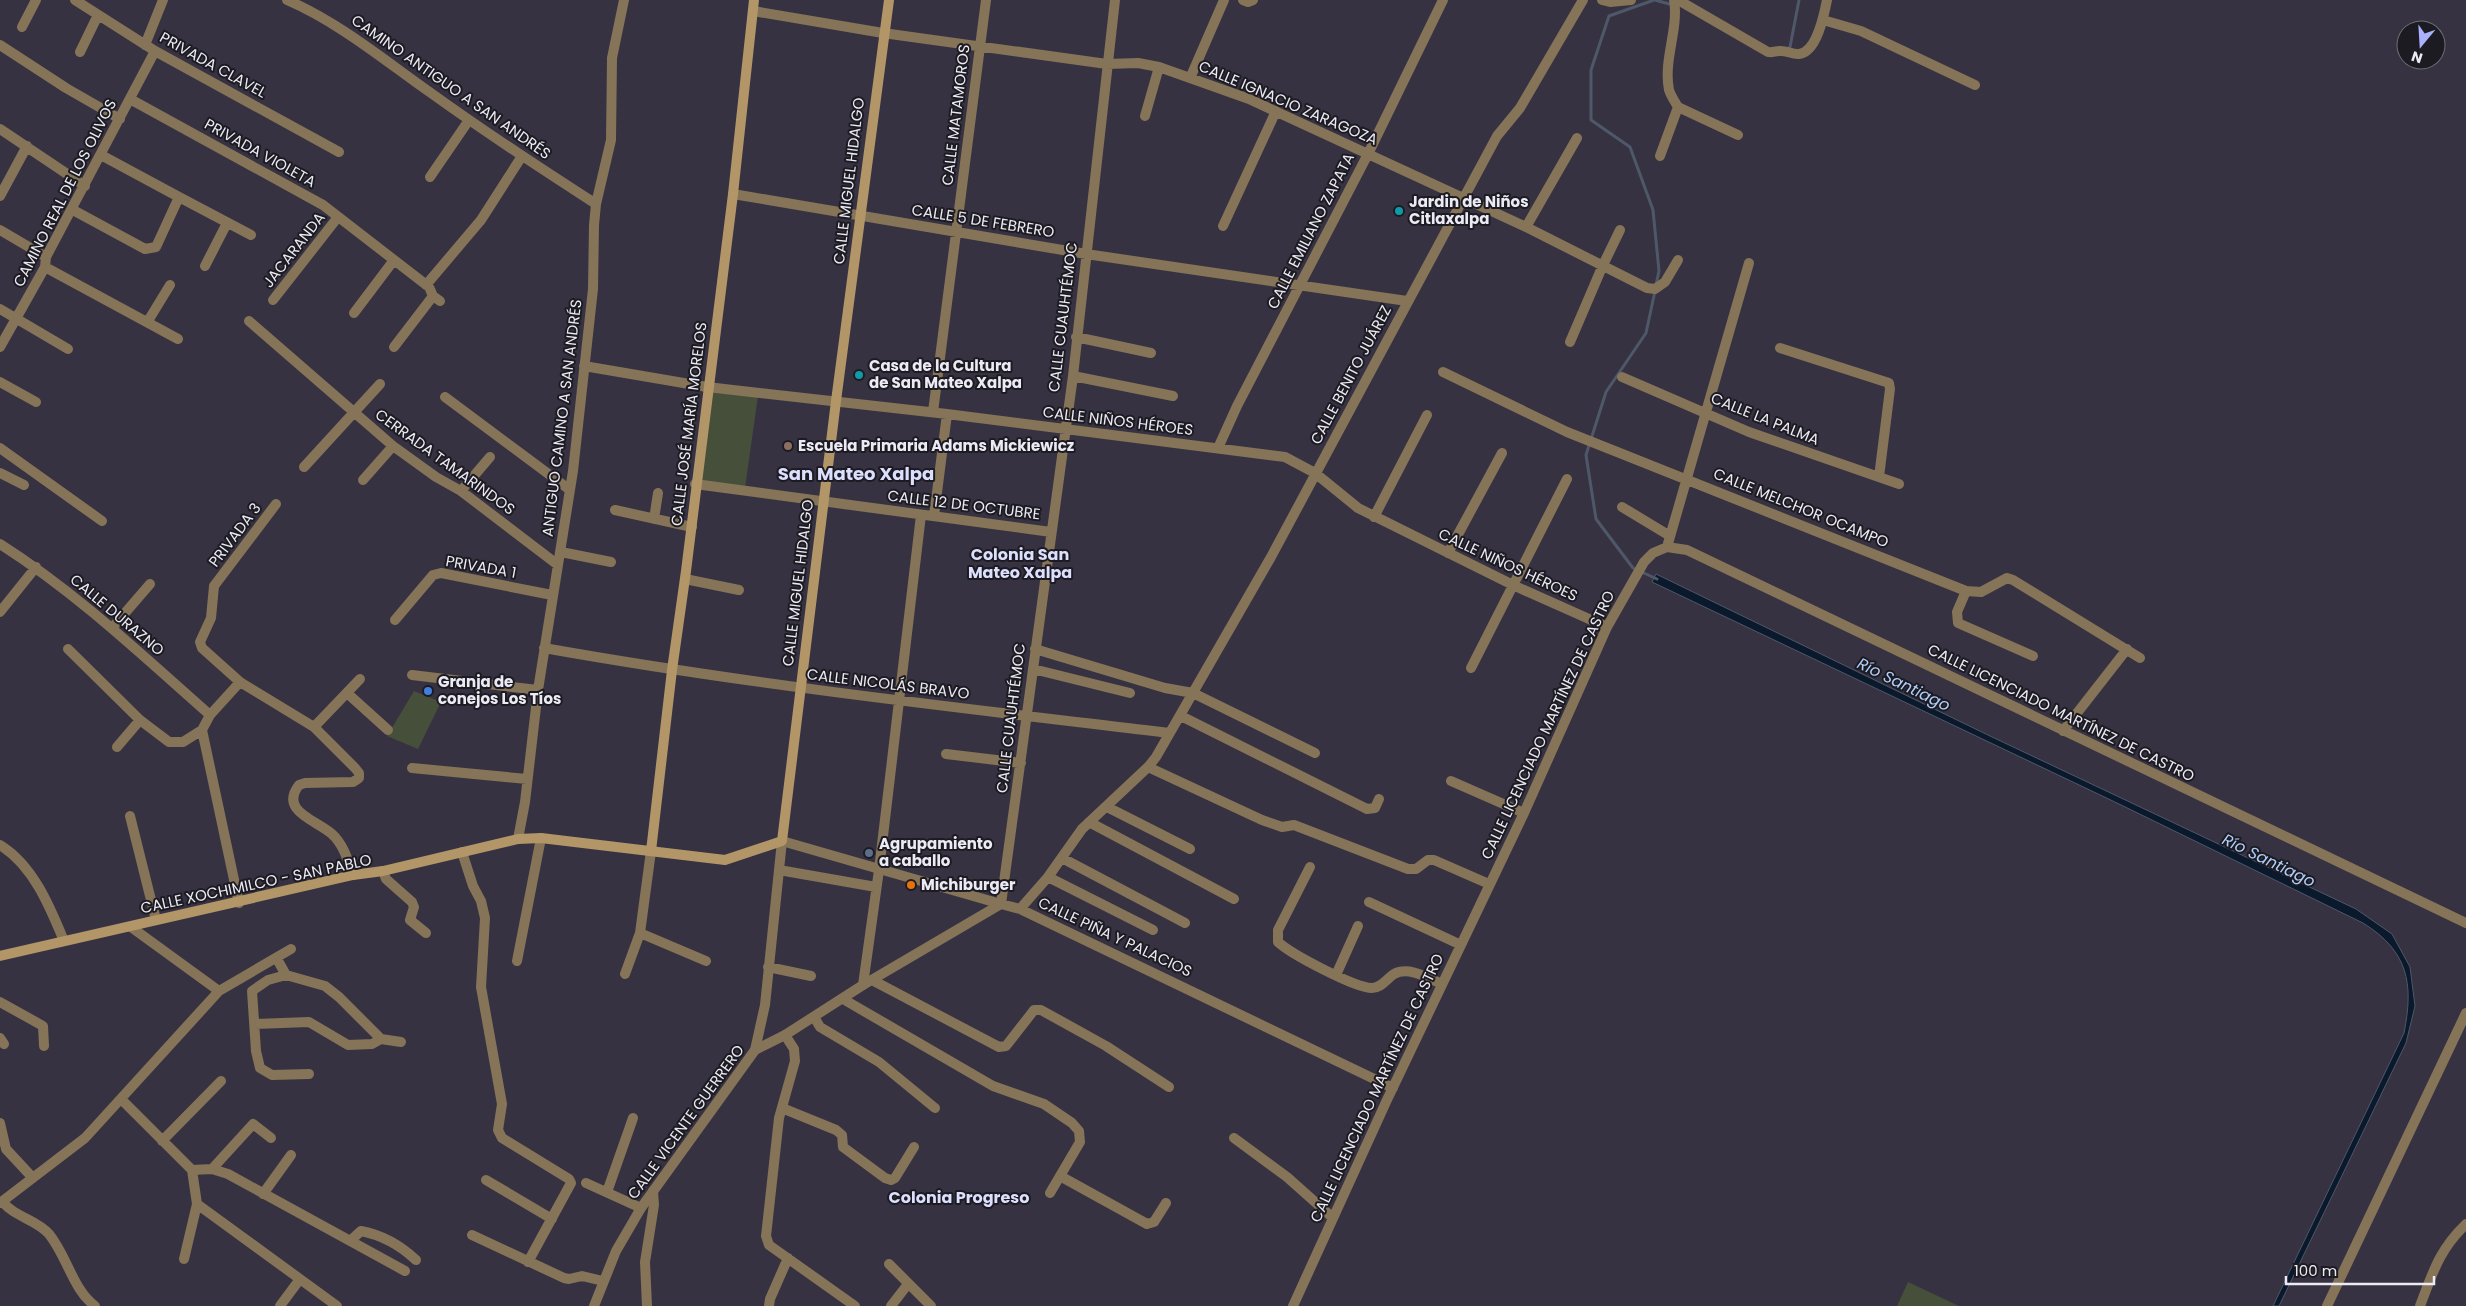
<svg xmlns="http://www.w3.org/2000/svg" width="2466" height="1306" viewBox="0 0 2466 1306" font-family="Poppins,sans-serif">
  <rect width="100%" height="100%" fill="#363242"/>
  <path fill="#454f3a" d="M713,388l45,8 -13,92 -45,-5z
    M414,691l27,11 -23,47 -31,-13z
    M1908,1282l51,24h-62z"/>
  <path fill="#0b192d" stroke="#4e5869" d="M1656,574l334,162 366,173 36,25 18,33 5,39 -9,37 -127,263h-6l131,-273c10,-50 4,-82 -41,-110l-246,-120 -465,-221z"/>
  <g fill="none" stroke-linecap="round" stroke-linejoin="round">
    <path stroke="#4e5869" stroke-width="3" d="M1654,0l-45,16 -18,54v50l39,27 23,63 6,61 -3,14
      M1655,0l18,5
      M1787,49l3,-2 9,-47
      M1655,291l-9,42 -40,59 -20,63 10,64 37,49 24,11"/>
    <path stroke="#857457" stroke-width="10" d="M75,0l80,51 184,101
      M287,0c53,23 97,60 144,93 54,39 109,75 165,111
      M1115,0l-42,376 -72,528 19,5 373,179
      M1243,0l5,2 5,-2
      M1602,0l8,2 21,-2
      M1678,0l90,52c4,1 7,-1 11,-1 7,-1 14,4 20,3 18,-2 25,-39 28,-54
      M753,11l130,22 224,31 31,-1 21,4 90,32 277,128 121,61 8,1 10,-7 13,-22
      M1823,20l38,11 114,54
      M22,27l14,-27
      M0,45l66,43 54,31
      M145,45l18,-45
      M80,52l18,-37
      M1191,76l33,-76
      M130,99l193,106 106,82 4,9 7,5
      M1678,107l60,28
      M1145,116l14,-49
      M0,129l85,57
      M101,155l78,42
      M1660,156l18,-49c-3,-5 -7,-11 -9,-17 -6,-30 10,-61 5,-90
      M430,177l39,-57
      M733,194l353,60 321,47
      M0,196l27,-50
      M73,210l72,39 11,-2 23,-50 72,38
      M1223,226l53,-115
      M1526,227l51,-89
      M0,230l46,27
      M205,266l22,-43
      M45,267l133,72
      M426,285l55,-65 41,-64
      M273,300l65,-83
      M0,309l68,40
      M354,313l40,-53
      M148,321l22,-36
      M249,321l144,125 43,31 25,14 97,74
      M1076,337l75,16
      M1570,342l33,-77 17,-35
      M0,347l45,-80 1,-10 109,-206
      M394,347l39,-51
      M1780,348l109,35 1,6 -11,88
      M584,366l123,21 240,27 338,43 30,16 43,35 157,78 92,41
      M1443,372l124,60 399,159 15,1 26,-14 6,2 127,78
      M1073,376l100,20
      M1622,377l127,55 150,52
      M0,382l36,20
      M445,397l125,93
      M933,412l53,-412
      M0,448l102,73
      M1218,448l19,-42 131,-252 75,-154
      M304,467l76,-83
      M0,473l24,12
      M363,480l30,-34
      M695,484l356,48
      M461,491l29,-34
      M1622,507l48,29
      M615,510l77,17
      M934,516l13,-102
      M1374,517l53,-102
      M654,519l4,-26
      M0,544c77,49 142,111 210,171
      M1667,547l82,-284
      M561,552l50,10
      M1448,553l54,-100
      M685,579l54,11
      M1966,591l-9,21 1,11 75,33
      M0,612l36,-45
      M395,620l38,-45 8,-2 111,22
      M112,628l38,-44
      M544,648c208,37 417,60 626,85
      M68,649l72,71 29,22h14l19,-12 8,-15 30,-33 74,45 41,41 4,5v5l-6,4 -48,1 -6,2c-20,26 17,35 33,49 12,11 16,27 21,41
      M1035,649l130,39 28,5 122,60
      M1471,668l96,-189
      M1033,669l97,24
      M412,675l126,15
      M240,682l-38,-34 -2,-6 11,-24 3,-32 62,-82
      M347,693l41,37
      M1181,716l186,93 8,-1 4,-9
      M314,727l46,-48
      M202,730l37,173
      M2063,731l64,-82
      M117,747l23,-27
      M946,754l75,9
      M1148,767l114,53 20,7 12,-2 114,44h8l12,-9h6l55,24
      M412,768l115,11
      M1451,781l73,32
      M1107,807l83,42
      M130,816l26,104
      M1089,822l145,77
      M518,839l7,-37 13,-112 35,-219 20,-182 1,-64 2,-21 15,-64 1,-82 12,-58
      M0,845c33,20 50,62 64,96
      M462,852l11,34 8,15 4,17 -4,69 21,117 -4,26 4,8 67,41 2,4 -43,79
      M1062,858l123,65
      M1310,867l-32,63v12c13,12 77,46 94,46 10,0 14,-9 22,-14 15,-8 34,4 48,10
      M779,870l97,17
      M383,871l3,8 26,23 2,5 -4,13 16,13
      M1048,877l105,53
      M1369,902l92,43
      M1020,909l28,-32 34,-48 66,-62 8,-10 115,-200 226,-421 23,-28 63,-108
      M131,927l88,64
      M640,933l66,28
      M277,959l9,16 39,11 14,11 42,42 20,3
      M517,961l24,-123
      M768,967l43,9
      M625,974l15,-41 11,-82
      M286,975l-18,5 -16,11 4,60 4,17 12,7 37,-1
      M1336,975l22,-49
      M872,980l127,67 7,-1 25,-32 3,-4h7l65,36 63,41
      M863,985l16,-115 42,-355
      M843,999l150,87 51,18 28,19 7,8 1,11 -30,51
      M0,1002l43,24 1,20
      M814,1017l6,10 59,35 56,46
      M255,1024l54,-2 39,23 24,-1 9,-5
      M785,1035l9,14 1,12 -16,57 -13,118 3,9 86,61
      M0,1038l4,6
      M755,1050l10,-45 17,-164
      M122,1100l70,70 5,34 140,102
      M782,1108l54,22 6,5 1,12 42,31 6,2 4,-2 19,-31
      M0,1123l6,26 26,28
      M1234,1138l53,39 46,41
      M162,1141l59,-60
      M212,1169l41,-45 18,14
      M192,1170l20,-1 16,5 177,97
      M1060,1176l87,48 7,-2 12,-19
      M486,1180l66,39
      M586,1183l55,25
      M607,1192l26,-74
      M263,1194l28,-39
      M2,1201c12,16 34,18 47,33 18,22 24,56 46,72
      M0,1203l85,-65 134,-147 72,-42
      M472,1235l92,43 5,1 13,-3 21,5
      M350,1241l11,-10c21,4 39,14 55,29
      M184,1259l13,-55
      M889,1264l42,42
      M280,1306l20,-27
      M647,1306l-2,-44 9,-57 -1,-14
      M769,1306l1,-7 18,-41
      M891,1306l17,-22
      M1293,1306l93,-204 138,-289 83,-186 37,-65 9,-9 14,-6 20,3 779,373
      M2327,1306l139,-293
      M2420,1306c13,-34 19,-56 46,-82"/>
    <path stroke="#857457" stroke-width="10" d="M782,841l219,63
      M594,1306l22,-55 25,-43 114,-158 30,-15 78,-50 138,-81"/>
    <path stroke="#b29668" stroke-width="10" d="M651,851l21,-181 14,-99 47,-377 21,-194
      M0,956l353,-81 30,-4 135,-32 23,-1 184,22 57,-19 54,-440 53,-401"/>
  </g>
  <g fill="#0f9aa8" stroke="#1d1b22" stroke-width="2">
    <circle cx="1399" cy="211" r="5"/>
    <circle cx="859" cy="375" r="5"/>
  </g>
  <circle fill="#8d6e63" stroke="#1d1b22" stroke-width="2" cx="788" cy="446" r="5"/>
  <circle fill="#3f7fe0" stroke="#1d1b22" stroke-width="2" cx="428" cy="691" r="5"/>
  <circle fill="#5c6f8a" stroke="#1d1b22" stroke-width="2" cx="869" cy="853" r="5"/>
  <circle fill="#e8710a" stroke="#1d1b22" stroke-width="2" cx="911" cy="885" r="5"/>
  <g text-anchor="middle" stroke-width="4" stroke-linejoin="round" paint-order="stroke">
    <g font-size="15" fill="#eceaf4" stroke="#1d1b22">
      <text transform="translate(213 65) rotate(29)" y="5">PRIVADA CLAVEL</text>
      <text transform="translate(451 87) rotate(35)" y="5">CAMINO ANTIGUO A SAN ANDRÉS</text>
      <text transform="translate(1288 103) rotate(23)" y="5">CALLE IGNACIO ZARAGOZA</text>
      <text transform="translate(956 115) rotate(-83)" y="5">CALLE MATAMOROS</text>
      <text transform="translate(260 153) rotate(29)" y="5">PRIVADA VIOLETA</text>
      <text transform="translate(849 181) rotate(-83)" y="5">CALLE MIGUEL HIDALGO</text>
      <text transform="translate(65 193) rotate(-63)" y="5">CAMINO REAL DE LOS OLIVOS</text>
      <text transform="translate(983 221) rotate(9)" y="5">CALLE 5 DE FEBRERO</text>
      <text transform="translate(1311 231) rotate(-63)" y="5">CALLE EMILIANO ZAPATA</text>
      <text transform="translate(294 250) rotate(-52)" y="5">JACARANDA</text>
      <text transform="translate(1063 317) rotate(-83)" y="5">CALLE CUAUHTÉMOC</text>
      <text transform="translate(1351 375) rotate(-62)" y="5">CALLE BENITO JUÁREZ</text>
      <text transform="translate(562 418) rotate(-83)" y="5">ANTIGUO CAMINO A SAN ANDRÉS</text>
      <text transform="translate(1765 419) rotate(22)" y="5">CALLE LA PALMA</text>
      <text transform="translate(1118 421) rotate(7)" y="5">CALLE NIÑOS HÉROES</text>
      <text transform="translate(689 424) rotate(-83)" y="5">CALLE JOSÉ MARÍA MORELOS</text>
      <text transform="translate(445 462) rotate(36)" y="5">CERRADA TAMARINDOS</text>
      <text transform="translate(964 505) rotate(7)" y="5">CALLE 12 DE OCTUBRE</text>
      <text transform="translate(1801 508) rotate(22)" y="5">CALLE MELCHOR OCAMPO</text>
      <text transform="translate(235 535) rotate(-53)" y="5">PRIVADA 3</text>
      <text transform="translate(1508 565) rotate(25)" y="5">CALLE NIÑOS HÉROES</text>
      <text transform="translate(481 567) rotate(10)" y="5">PRIVADA 1</text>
      <text transform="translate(798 583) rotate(-83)" y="5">CALLE MIGUEL HIDALGO</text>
      <text transform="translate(117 615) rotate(40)" y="5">CALLE DURAZNO</text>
      <text transform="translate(888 684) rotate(7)" y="5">CALLE NICOLÁS BRAVO</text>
      <text transform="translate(2061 713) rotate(26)" y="5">CALLE LICENCIADO MARTÍNEZ DE CASTRO</text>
      <text transform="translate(1011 718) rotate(-83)" y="5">CALLE CUAUHTÉMOC</text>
      <text transform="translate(1548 725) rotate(-65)" y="5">CALLE LICENCIADO MARTÍNEZ DE CASTRO</text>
      <text transform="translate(256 884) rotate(-12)" y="5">CALLE XOCHIMILCO - SAN PABLO</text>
      <text transform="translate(1115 937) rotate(25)" y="5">CALLE PIÑA Y PALACIOS</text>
      <text transform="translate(1377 1088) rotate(-65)" y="5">CALLE LICENCIADO MARTÍNEZ DE CASTRO</text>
      <text transform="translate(686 1122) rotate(-54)" y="5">CALLE VICENTE GUERRERO</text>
    </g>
    <g font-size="15" font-weight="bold" fill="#eceaf4" stroke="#1d1b22" text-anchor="start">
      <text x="1409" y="207">Jardin de Niños<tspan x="1409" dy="17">Citlaxalpa</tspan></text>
      <text x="869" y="371">Casa de la Cultura<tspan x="869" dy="17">de San Mateo Xalpa</tspan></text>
      <text x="798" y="451">Escuela Primaria Adams Mickiewicz</text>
      <text x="438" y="687">Granja de<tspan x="438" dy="17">conejos Los Tíos</tspan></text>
      <text x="879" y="849">Agrupamiento<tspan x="879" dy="17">a caballo</tspan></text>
      <text x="921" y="890">Michiburger</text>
    </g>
    <g font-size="16" font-weight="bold" fill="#dcdffd" stroke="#1d1b22">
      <text x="1020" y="560">Colonia San<tspan x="1020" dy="18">Mateo Xalpa</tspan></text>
      <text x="959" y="1203">Colonia Progreso</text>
    </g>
    <g font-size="16" font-style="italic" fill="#aecefd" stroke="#1d1b22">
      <text transform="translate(1904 684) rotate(26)" y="6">Río Santiago</text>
      <text transform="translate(2269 860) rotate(26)" y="6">Río Santiago</text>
    </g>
    <g font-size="18" font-weight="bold" fill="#dcdffd" stroke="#1d1b22">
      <text x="856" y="480">San Mateo Xalpa</text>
    </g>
  </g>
  <g transform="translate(2421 45) rotate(198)"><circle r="24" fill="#1d1b22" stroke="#706e76"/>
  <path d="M0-4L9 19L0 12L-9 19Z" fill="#a9b0fc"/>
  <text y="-8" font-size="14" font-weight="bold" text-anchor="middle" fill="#eceaf4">N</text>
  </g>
  <path d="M2286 1276v8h148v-8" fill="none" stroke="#eceaf4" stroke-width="2.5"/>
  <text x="2294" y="1276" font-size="15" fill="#eceaf4" stroke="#1d1b22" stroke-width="4" paint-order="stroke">100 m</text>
</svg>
